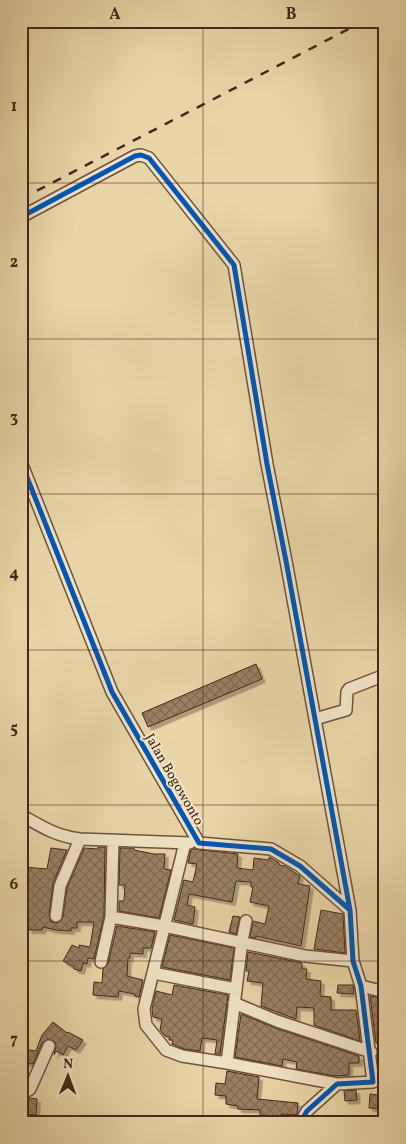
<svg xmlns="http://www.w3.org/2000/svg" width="406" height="1144" viewBox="0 0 406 1144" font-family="Vollkorn,serif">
  <defs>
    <pattern id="building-cross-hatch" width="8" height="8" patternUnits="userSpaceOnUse" patternTransform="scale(1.25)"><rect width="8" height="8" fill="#9a8264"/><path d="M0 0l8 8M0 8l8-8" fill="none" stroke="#7f6a52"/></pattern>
    <filter id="shadow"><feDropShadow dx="3.5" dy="3.5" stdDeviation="0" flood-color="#0004"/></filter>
  </defs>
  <rect width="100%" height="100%" fill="#e9d6a8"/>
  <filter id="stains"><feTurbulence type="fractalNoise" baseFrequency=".004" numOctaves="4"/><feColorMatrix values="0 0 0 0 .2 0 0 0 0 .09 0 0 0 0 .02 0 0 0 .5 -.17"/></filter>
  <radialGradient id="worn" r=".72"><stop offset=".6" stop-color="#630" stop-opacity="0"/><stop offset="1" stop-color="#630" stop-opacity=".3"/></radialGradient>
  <path fill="url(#building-cross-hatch)" stroke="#45271b" filter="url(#shadow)" d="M256,664l6,15 -114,48 -6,-14z
    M98,847h7l-1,69 -10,43 -6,-1 -1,6 -4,-1 -2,8 -7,-2v-2l-11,-6 9,-16 7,3v-3l11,2 4,-25h-17v6h-6v3l-15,-1 -13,-3 -1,3h-14l1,-4 -8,-2v-32l3,-25 23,2 4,-21 16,2 -14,33 -4,32 2,7 7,1 5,-6 4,-29 16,-37 1,-3 14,1z
    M120,848h14v2l20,4h11l-1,15 7,1 -12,48 -40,-7v-10h5l1,-16h-6z
    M194,849l44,5 -1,14 16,2 1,-12 15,2v-3l10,6v2l6,1 15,10 -2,8 12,2 -9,60 -45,-10v2l-6,-1 3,-16 12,3 4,-18 -19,-4 3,-15h-2v-5l-15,-1 -4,21 -43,-8 -2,11 8,2 -2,17 -19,-4 10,-40 9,2 4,-18 -9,-1 3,-13z
    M321,910l22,4 2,39 -31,-4z
    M233,916l7,1 -4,17 -7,-2z
    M117,926l38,6 -4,16h-8v6l-13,-1v5h-2l-1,18 16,4 -4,17 -4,-1v-2l-16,-3 -1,6 -25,-2 1,-13 8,1 1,-14 5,-5z
    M170,935l64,13 -4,32 -68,-13z
    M248,952l54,11v6h5l-1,10 15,2 -1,15 11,1v13h25l4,31 -46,-16v-17l-17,-1 -1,12 -35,-13 2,-23 -16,-2 2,-10h-3z
    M174,985l54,10 -8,59h-5l2,-14 -15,-2 -2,13 -16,-2 -12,-5 1,-4h-4l1,-3 -5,-1 -5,-6 2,-11 -9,-2 -1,-8 4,-18 16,4z
    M338,985h15l1,9 -17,-1z
    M370,996l15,3v44h-9z
    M241,1014l34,14 84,28v7h-10v12l-14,1 -39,-7 1,-7 -14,-3 -1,7 -47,-9z
    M53,1022l14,11 1,-1 15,8 -7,10 -8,-4 -5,9 -7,-4 -2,4 2,-9 -1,-4 -7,-3 -6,4 -9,21 -12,-2v-13l15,2 6,-16z
    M227,1071l32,6 -2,22 41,4 -1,12 -16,-1v6h-10v-4l-11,-1v-5l-22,-1v-3l-12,-2v-8l-11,-1 1,-12 9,1z
    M356,1090l1,10 -12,1 -1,-10z
    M370,1094l15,2v13l-16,-1z
    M29,1098l8,1 -1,16 -13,-1 1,-12z"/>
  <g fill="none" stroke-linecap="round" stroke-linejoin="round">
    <g stroke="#6e533e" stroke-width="14">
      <path id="street" d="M21,217l114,-61 6,-1 8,3 85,107 33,199 19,97 64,349
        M21,462l91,230 87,151 72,6 29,17 50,44 3,51 8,25 12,96 -36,2 -30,27 -3,5 -1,7
        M315,719l31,-9 1,-18 2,-3 36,-14
        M21,815c21,12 35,21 59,24l110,4
        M185,843l-41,166 2,16 20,25 16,6 45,7
        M56,916l4,-30 20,-47
        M111,917l2,-77
        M246,921l-4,20 -15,122 110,21
        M101,962l10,-45 53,9 141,30 48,5
        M153,973l83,16
        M361,986l24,6
        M234,1003l43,18 94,31
        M21,1095l9,-6 19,-43"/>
    </g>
    <use href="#street" stroke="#f1e4c6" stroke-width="11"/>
    <path stroke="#45271b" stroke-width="2.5" stroke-dasharray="9 9" stroke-linecap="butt" d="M21,199l343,-178"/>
    <g stroke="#f1e4c6" stroke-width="8">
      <path id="cycleway" d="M21,217l114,-61 6,-1 8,3 85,107 33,199 19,97 64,349
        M21,462l91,230 87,151 72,6 29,17 50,44 3,51 8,25 12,96 -36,2 -30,27 -3,5 -1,7"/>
    </g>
    <use href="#cycleway" stroke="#0057b8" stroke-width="5"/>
  </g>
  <path fill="none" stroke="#45271b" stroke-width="1" stroke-opacity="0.55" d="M203,21v1102M21,183h364M21,339h364M21,494h364M21,650h364M21,805h364M21,961h364"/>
  <g text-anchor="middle" stroke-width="4" stroke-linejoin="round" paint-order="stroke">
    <g font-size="14" fill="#45271b" stroke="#f1e4c6">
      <text transform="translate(175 779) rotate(60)" y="5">Jalan Bogowonto</text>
    </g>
  </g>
  <rect width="406" height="1144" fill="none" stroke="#e9d6a8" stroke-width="55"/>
  <g transform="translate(68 1076) rotate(1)" stroke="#f1e4c6" stroke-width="4" paint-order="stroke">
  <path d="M0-4L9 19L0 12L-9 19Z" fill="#45271b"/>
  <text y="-8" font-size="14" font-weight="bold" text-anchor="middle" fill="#45271b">N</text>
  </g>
  <rect x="28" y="28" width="350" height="1088" fill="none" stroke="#45271b" stroke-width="2"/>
  <g font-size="16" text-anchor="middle" font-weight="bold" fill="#45271b">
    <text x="115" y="19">A</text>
    <text x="291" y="19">B</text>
    <text x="14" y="111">1</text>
    <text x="14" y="267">2</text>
    <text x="14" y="422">3</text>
    <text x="14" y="578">4</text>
    <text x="14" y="733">5</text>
    <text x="14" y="889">6</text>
    <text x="14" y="1044">7</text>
  </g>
  <rect width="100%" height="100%" filter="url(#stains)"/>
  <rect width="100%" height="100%" fill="url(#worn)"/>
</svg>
